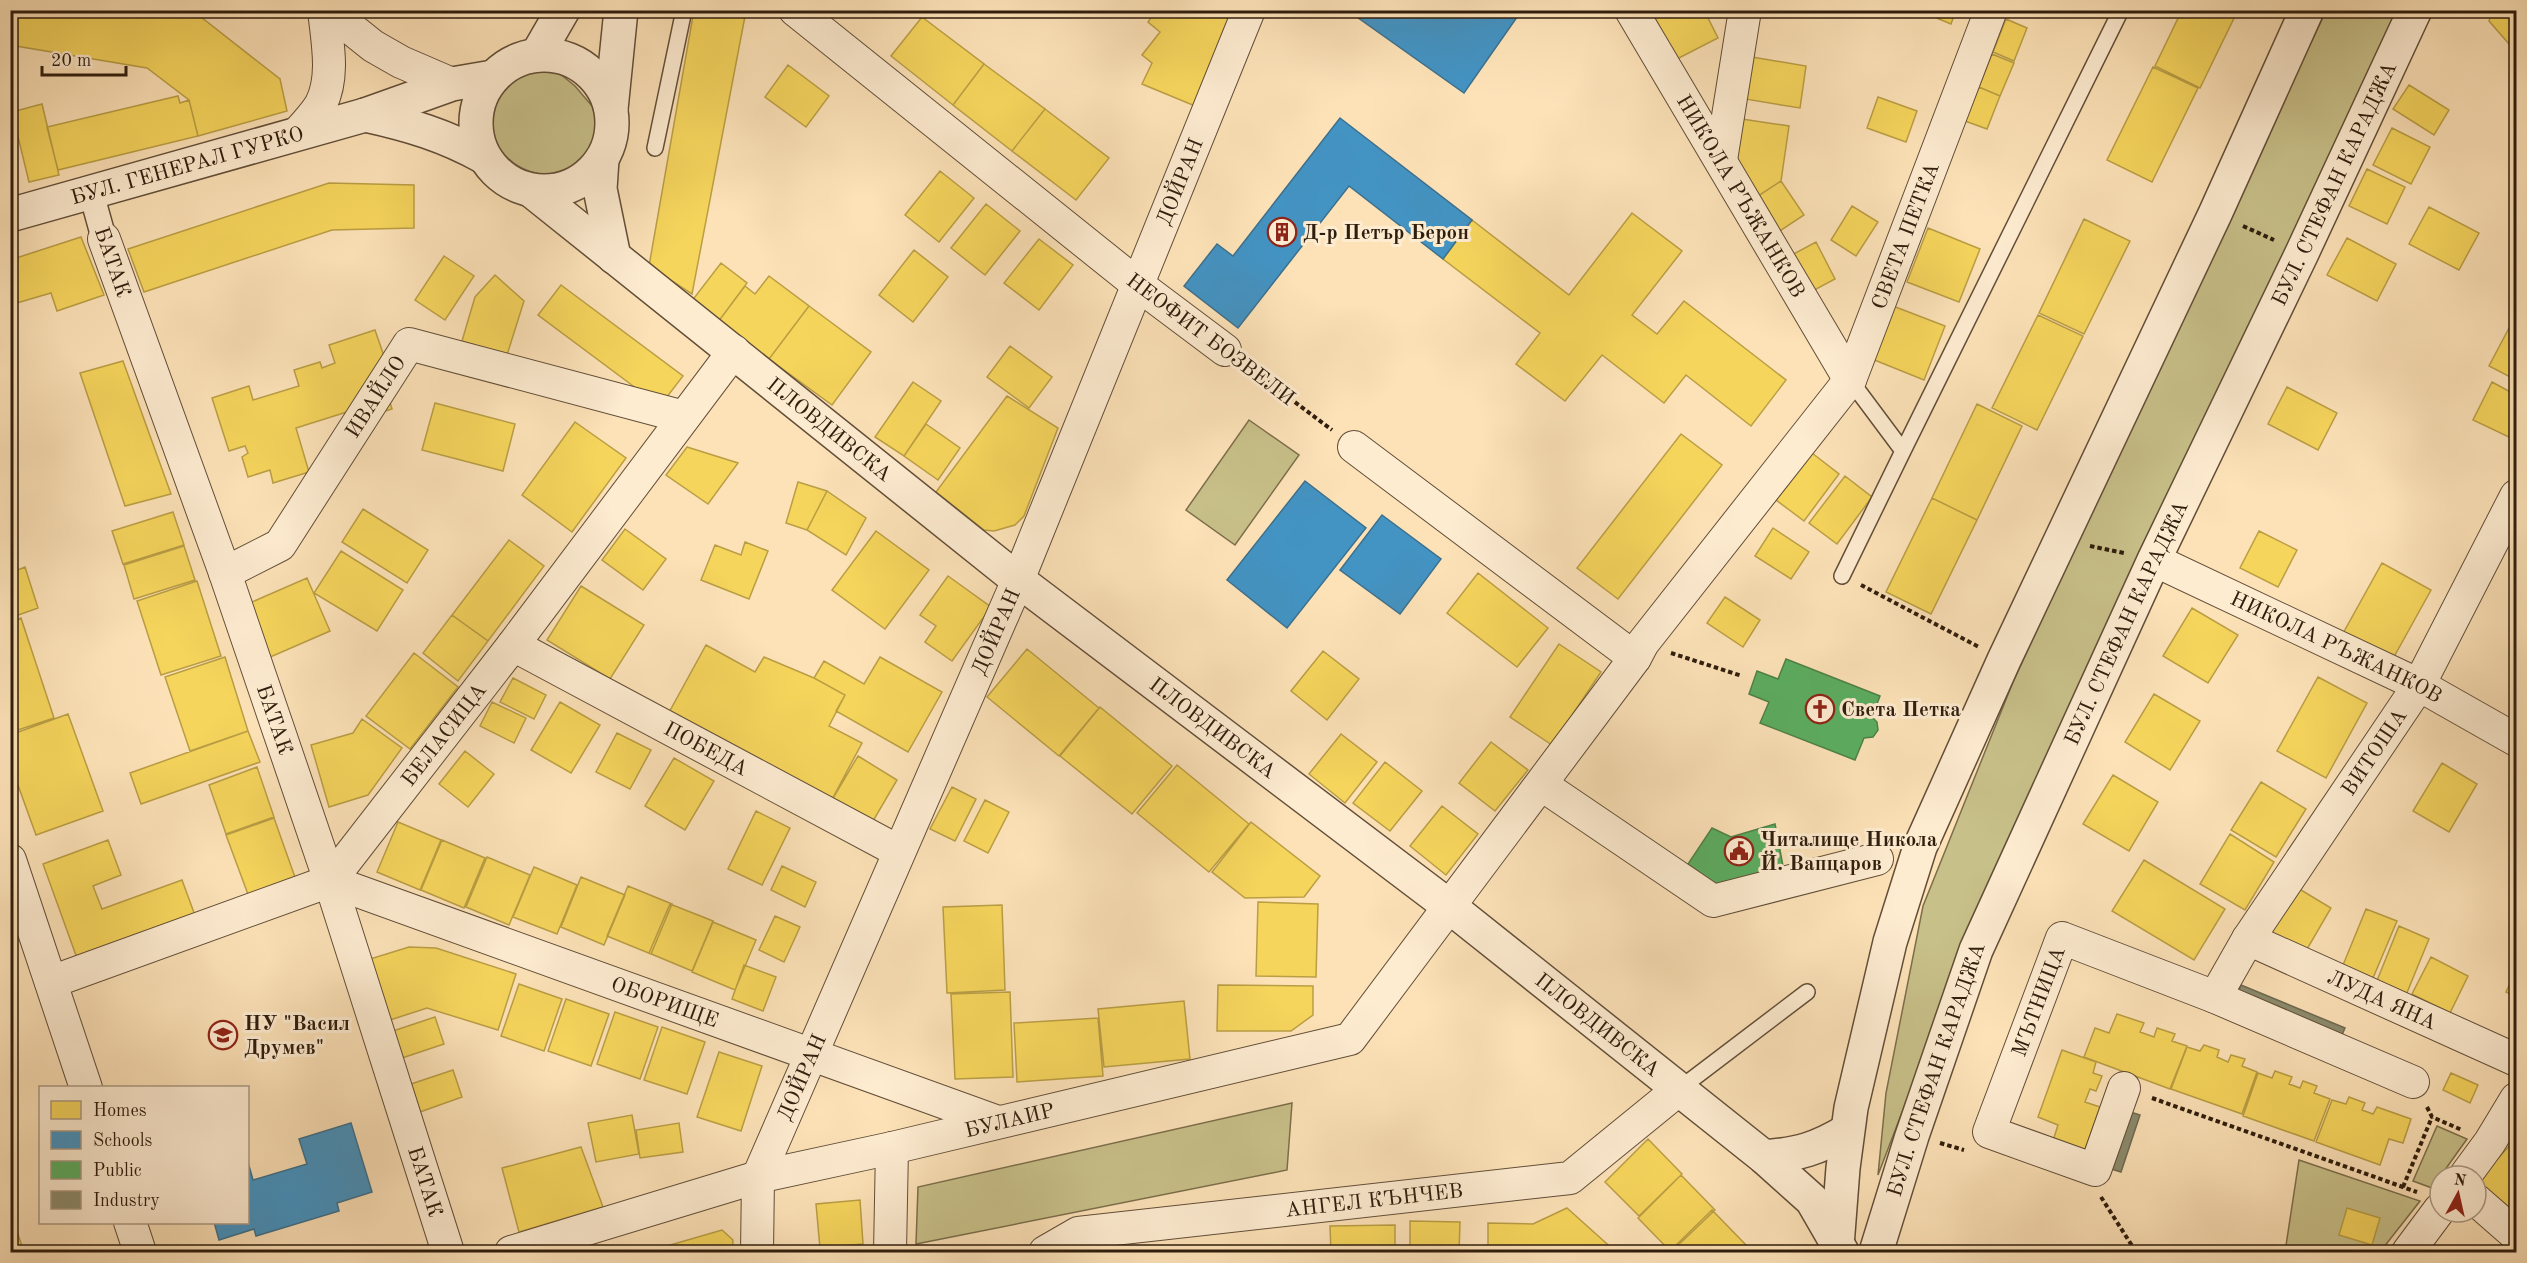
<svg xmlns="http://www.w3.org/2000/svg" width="2527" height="1263" viewBox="0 0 2527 1263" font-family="'Old Standard TT',serif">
  <rect width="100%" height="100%" fill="#fde2b8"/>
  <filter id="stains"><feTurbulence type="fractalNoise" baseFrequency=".00333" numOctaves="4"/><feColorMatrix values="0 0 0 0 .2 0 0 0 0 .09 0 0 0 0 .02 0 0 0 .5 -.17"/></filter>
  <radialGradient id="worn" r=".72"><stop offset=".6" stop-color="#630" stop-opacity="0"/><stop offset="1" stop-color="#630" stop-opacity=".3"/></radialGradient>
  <path fill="#c8c089" stroke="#7c6e4b" stroke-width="1.5" d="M2326,11h75l-495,1091 -28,73 8,-82 37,-187 90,-224 215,-467z
    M520,70l39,3 16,13 23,27c-1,10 0,24 -4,33 -1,3 -6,7 -9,10 -30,36 -86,15 -94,-29 -2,-10 -3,-22 2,-31 6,-12 17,-19 27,-26z
    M1249,420l50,35 -64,90 -49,-35z
    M1292,1103l-5,67 -371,74 2,-57z
    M2437,1126l30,13 -35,49 -19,-7z
    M2299,1160l121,41 -40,51h-95z"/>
  <path fill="#f6d55c" stroke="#ba9e44" stroke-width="1.5" d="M10,10h182l88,69 7,32 -89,25 -9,-36 -42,-32 -137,-23z
    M694,10l52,1 -54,283 -43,-28z
    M1156,10h77l-38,96 -53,-22 10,-21 -10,-8 18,-23 -12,-10z
    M1670,10h34l14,28 -41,21 -22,-41z
    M1917,10h39l-5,14z
    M2182,10h56l-38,78 -45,-22z
    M2493,10h23v42l-27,-31z
    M922,17l62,47 -31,41 -62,-49z
    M2006,19l21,9 -13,33 -21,-9z
    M1992,54l22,9 -14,33 -21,-9z
    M1752,57l54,9 -6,42 -55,-9z
    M984,64l61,45 -33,42 -59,-46z
    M788,65l41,31 -23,31 -41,-30z
    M2153,67l45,21 -46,94 -45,-22z
    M2409,85l40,25 -15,25 -41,-26z
    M1979,87l21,9 -13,33 -22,-8z
    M178,96l2,7 9,-3 9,36 -140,34 -11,-43z
    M1878,97l39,14 -11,31 -39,-14z
    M42,104l17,71 -30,7 -17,-70z
    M1045,109l64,49 -33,42 -64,-49z
    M1742,119l47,7 -8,55 -29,19 -18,-27z
    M2392,128l38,19 -19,37 -38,-19z
    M2367,169l38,18 -18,37 -38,-18z
    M940,171l34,27 -35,44 -34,-27z
    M1781,181l23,34 -29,19 -23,-34z
    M329,183l85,2v43l-82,2 -188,62 -16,-43z
    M986,204l34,27 -35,44 -34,-27z
    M1852,206l26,16 -22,34 -25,-16z
    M2429,207l50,26 -20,37 -50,-26z
    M1632,213l50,38 -50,64 25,19 27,-33 102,79 -35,46 -65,-51 -22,28 -62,-48 -37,46 -49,-37 24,-31 -97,-74 29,-39 97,75z
    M2084,219l46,22 -46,93 -45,-21z
    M1928,228l52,21 -21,53 -52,-20z
    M81,237l23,58 -47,16 -6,-18 -41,12v-45z
    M2347,238l49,26 -19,37 -50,-26z
    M1039,239l34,26 -34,45 -35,-27z
    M1816,242l19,37 -28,15 -19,-37z
    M914,250l34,27 -35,45 -34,-27z
    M444,256l30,20 -29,44 -30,-20z
    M721,263l26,20 -29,39 -27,-20z
    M495,275l29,26 -17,54 -45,-14 13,-44z
    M769,276l40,30 -40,53 -51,-37 27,-36 10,8z
    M561,285l122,91 -23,30 -122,-91z
    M809,306l62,46 -39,53 -63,-46z
    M1893,306l52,20 -21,54 -52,-21z
    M2038,315l45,21 -46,94 -45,-22z
    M2509,328l7,5v47l-27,-14z
    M375,330l11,32 -7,4 13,43 -39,12 -3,-10 -54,17 13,44 -36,11 -3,-13 -22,7 -6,-20 6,-4 -3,-7 -16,5 -17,-53 37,-12 4,14 46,-14 -5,-16 26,-8 2,6 13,-5 -6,-18z
    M1010,346l42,31 -23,31 -42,-31z
    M123,361l48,133 -46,12 -45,-133z
    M913,382l28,19 -37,55 -29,-19z
    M2492,382l24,13v33l-5,10 -38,-18z
    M2287,387l50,26 -19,37 -50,-26z
    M1007,396l51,32 -34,88 -9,9 -21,6 -10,-1 -48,-38z
    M435,403l80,21 -12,47 -81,-21z
    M1977,404l45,22 -45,94 -45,-22z
    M575,422l51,36 -54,74 -50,-37z
    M926,424l34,24 -22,32 -34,-24z
    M1681,434l41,31 -104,134 -41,-31z
    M687,447l51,16 -30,41 -42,-29z
    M1812,453l27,21 -35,47 -28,-21z
    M1845,476l27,21 -35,47 -28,-21z
    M798,482l29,9 -20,39 -21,-7z
    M827,491l39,27 -20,37 -39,-25z
    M1932,498l45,22 -46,94 -45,-22z
    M363,509l65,41 -21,33 -65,-41z
    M173,512l11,33 -61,19 -11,-33z
    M1773,528l36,24 -18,27 -36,-23z
    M625,529l41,30 -23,31 -41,-30z
    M876,531l53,39 -44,59 -53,-39z
    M2259,531l38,19 -19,37 -38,-19z
    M509,540l35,26 -56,75 -36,-26z
    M745,542l23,9 -19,48 -48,-19 14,-35 26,10z
    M184,546l11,34 -61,19 -10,-34z
    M341,551l62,39 -26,41 -63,-38z
    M2382,563l49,27 -41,74 -49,-27z
    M25,567l13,41 -28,10v-45z
    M1478,573l70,55 -31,39 -70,-54z
    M948,576l43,31 -39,54 -27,-19 11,-16 -16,-11z
    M307,578l23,53 -62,27 -23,-53z
    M197,581l24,75 -60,19 -24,-74z
    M581,586l63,39 -34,54 -63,-39z
    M1725,597l35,23 -17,27 -36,-24z
    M2192,608l46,27 -30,48 -45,-27z
    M452,615l36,26 -30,40 -35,-28z
    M21,618l33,100 -42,14 -2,-110z
    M1559,644l42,28 -49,73 -42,-28z
    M706,645l49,27 9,-15 50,21 31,17 -16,31 33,17 -33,62 -163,-87z
    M1027,649l72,59 -40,48 -72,-59z
    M1323,651l36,28 -32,41 -36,-29z
    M414,653l44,34 -48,62 -44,-33z
    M225,657l23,74 -58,20 -25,-74z
    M880,657l62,35 -34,60 -72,-41 9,-16 -31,-17 10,-17 40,23z
    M2318,677l49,26 -41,75 -49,-27z
    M513,678l33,17 -12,24 -34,-17z
    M2154,694l46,27 -30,49 -45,-28z
    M492,702l34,16 -12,25 -34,-17z
    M560,702l40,23 -29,48 -40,-23z
    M1100,707l72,59 -40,48 -72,-58z
    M68,714l35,97 -67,24 -26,-72v-28z
    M362,719l40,29 -34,47 -39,12 -18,-62 42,-12z
    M248,731l12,31 -119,42 -11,-31z
    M617,733l34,17 -21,39 -34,-17z
    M1341,734l36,28 -32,41 -36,-29z
    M1491,742l37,28 -33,41 -36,-28z
    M465,751l29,23 -26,33 -29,-23z
    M858,756l39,24 -28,48 -40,-23z
    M674,758l40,23 -29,49 -40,-24z
    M1385,762l37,29 -32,40 -37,-28z
    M2442,763l35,21 -28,48 -36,-21z
    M1177,765l72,59 -40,48 -72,-59z
    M257,767l17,50 -48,17 -17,-49z
    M2113,775l45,27 -29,49 -46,-27z
    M2261,782l45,27 -30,48 -45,-27z
    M952,787l24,12 -21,42 -25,-12z
    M985,800l24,12 -21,41 -24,-12z
    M1442,806l36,28 -32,41 -36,-29z
    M756,811l34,17 -28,57 -34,-16z
    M274,818l22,62 -47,17 -23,-62z
    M398,822l43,18 -21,50 -43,-18z
    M1251,822l69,54 -16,21 -59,1 -33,-26z
    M2230,834l44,28 -29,48 -45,-26z
    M108,840l13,35 -28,11 9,23 80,-29 14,38 -118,43 -35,-97z
    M442,840l43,18 -21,50 -43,-18z
    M487,857l43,18 -21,50 -43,-18z
    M2144,860l81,49 -31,51 -82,-49z
    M782,866l34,16 -11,25 -34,-17z
    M534,867l43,18 -20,49 -44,-17z
    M581,877l44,18 -21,50 -43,-18z
    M628,886l44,18 -21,50 -44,-18z
    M2296,887l35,21 -28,48 -36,-21z
    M1258,902l60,2 -2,73 -60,-1z
    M670,904l43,17 -21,50 -43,-18z
    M1002,905l3,85 -58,3 -4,-86z
    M2366,909l31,12 -24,57 -30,-13z
    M775,916l25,11 -16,35 -25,-12z
    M713,922l43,18 -21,50 -43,-18z
    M2399,926l30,13 -23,56 -30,-12z
    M409,947l27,1 80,26 -18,56 -71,-22 -40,13 -20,-61z
    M2431,957l37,19 -18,37 -38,-19z
    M744,965l32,12 -13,34 -31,-12z
    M2516,971v26l-10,-5z
    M519,984l43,15 -18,52 -43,-15z
    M1218,985l95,1v29l-22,16h-74z
    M1010,992l3,85 -58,2 -4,-85z
    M566,999l43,15 -18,52 -43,-15z
    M1184,1001l6,58 -86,8 -6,-58z
    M615,1012l43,15 -18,52 -43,-15z
    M2117,1014l27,9 -4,9 14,5 3,-9 18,6 -3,7 15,5 -17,43 -86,-32 11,-29 14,5z
    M435,1017l9,27 -42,14 -9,-27z
    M1098,1018l5,58 -86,6 -3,-59z
    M662,1027l43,15 -18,52 -43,-14z
    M2204,1045l15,5 -2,7 11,5 3,-7 14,4 -3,7 15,6 -15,42 -71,-25 16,-42 13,4z
    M2062,1050l34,12 -3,11 9,3 -6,15 -6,-2 -5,13 15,5 -17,48 -31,-11 6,-19 -20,-8z
    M719,1052l43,14 -21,65 -44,-14z
    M453,1070l9,27 -42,15 -9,-28z
    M2275,1071l17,6 -3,7 11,4 3,-7 14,5 -3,7 16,6 -16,42 -71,-25 15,-43 14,5z
    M2451,1073l27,12 -8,18 -27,-13z
    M2349,1097l16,6 -3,7 11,4 4,-7 34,12 -8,24 -14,-4 -9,26 -64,-23 16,-42 14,4z
    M632,1115l7,39 -43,8 -8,-39z
    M679,1123l4,29 -43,6 -4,-28z
    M1648,1139l34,35 -43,42 -34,-34z
    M2512,1143l4,4v53l-11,12 -29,-30z
    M581,1147l22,60 -84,25 -17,-64z
    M1681,1175l34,35 -44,42 -33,-34z
    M860,1200l3,44 -43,4 -4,-44z
    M2516,1201v27l-13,-12z
    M1567,1208l49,44h-128v-29l45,1z
    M2347,1208l33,10 -8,27 -33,-10z
    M1712,1210l34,35 -8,7h-69z
    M10,1211l14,41h-14z
    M1410,1221l50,1 -1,30h-49z
    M1395,1225v27h-64l-1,-26z
    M722,1230l11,10 -1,12h-86z
    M1313,1248l1,4h-91l-1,-1z"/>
  <path fill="#4393c3" stroke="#3d708c" stroke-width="1.5" d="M1347,10h175l-58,83z
    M1340,118l132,102 -29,39 -94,-73 -111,142 -54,-42 33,-42 16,12z
    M1305,481l61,47 -79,100 -60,-48z
    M1382,515l59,44 -41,55 -60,-44z
    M351,1123l21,69 -35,11 2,8 -83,25 -2,-7 -35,11 -5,-18h34v-60l5,18 54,-16 -8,-25z"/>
  <path fill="#5aae61" stroke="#4d8248" stroke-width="1.5" d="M512,10h32l-1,5z
    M1786,659l94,37 -8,21 5,5 1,8 -5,7 -9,1 -9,22 -95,-37 9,-21 -20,-8 8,-23 21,8z
    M1775,824l8,42 -66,19 -29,-21 24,-36 19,9z"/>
  <path fill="#8c8c6e" stroke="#706b51" stroke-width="1.5" d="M2241,985l104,43 -6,14 -103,-43z
    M2124,1110l16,5 -19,57 -16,-5z"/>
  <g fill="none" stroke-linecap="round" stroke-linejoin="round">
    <g stroke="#624e38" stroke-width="18">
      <path id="service" d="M655,148l29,-138
        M1850,380l53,71 218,-441
        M1842,576l61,-125
        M1678,1090l129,-98"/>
    </g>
    <g stroke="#624e38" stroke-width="27">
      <path id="pedestrian" d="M91,192l13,47"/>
    </g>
    <g stroke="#624e38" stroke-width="34">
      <g id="minor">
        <path d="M328,10l45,36 28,16 51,22"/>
        <path d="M795,10l342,274 88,66"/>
        <path id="s1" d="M1631,10l219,370"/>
        <path d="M297,134c7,-9 18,-19 24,-30 14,-28 6,-64 3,-94"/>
        <path d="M1721,160l24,-150"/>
        <path id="s2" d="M104,239l121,334 105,308 118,371"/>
        <path d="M1354,447l281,211"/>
        <path id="s3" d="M2154,560l265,125 97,55"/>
        <path id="s4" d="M225,573l55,-28 129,-201 275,73"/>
        <path id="s5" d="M513,645l385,206"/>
        <path d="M1542,785l171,116 164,-42"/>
        <path d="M10,860l76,228"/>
        <path id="s6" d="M330,881l668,241"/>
        <path id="s7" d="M2248,939l268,121"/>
        <path id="s8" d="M51,982l279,-101 183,-236 221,-294"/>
        <path id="s9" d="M2215,997l33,-58 171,-254 97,-189"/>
        <path id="s10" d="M2124,1088l-29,82 -106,-38 73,-194 153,59 198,85"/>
        <path d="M2465,1176l25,-34 26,-43"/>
        <path d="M2476,1200l40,35"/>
        <path d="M130,1222l10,30"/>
        <path id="s11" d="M511,1252l247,-75 134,-29 458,-109 285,-381 8,-15 207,-263 141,-370"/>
        <path id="s12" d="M757,1252l1,-75 260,-597 231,-570"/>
        <path d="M890,1252l2,-104"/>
        <path id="s13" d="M1045,1252l33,-19 492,-55 108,-88"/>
        <path d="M2408,1252l32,-43"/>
      </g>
    </g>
    <g stroke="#624e38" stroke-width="36">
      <g id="tertiary">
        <path d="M537,55l26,-45"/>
        <circle cx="544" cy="123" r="68"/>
        <path d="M611,109l10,-99"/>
        <path d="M365,115c45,10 79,20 119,42"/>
        <path d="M602,159l-2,30 14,68"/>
        <path id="s14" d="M532,191l486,389 432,327 314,250 48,43 30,52"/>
        <path id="s15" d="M10,215l355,-100 87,-31 41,-7"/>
        <path d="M1764,1157c35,-3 53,-8 83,-26"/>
        <path d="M1837,1246l6,-78 8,-60 39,-166 30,-95 84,-187 211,-446 92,-204"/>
        <path id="s16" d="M1876,1252l36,-116 64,-186 178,-390 148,-307 113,-243"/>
      </g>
    </g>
    <path stroke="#2f1d0d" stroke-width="4" stroke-dasharray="4.5 3" stroke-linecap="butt" d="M2243,226l31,14
      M1247,366l85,64
      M2090,546l34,7
      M1861,585l118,62
      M1671,653l71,23
      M2152,1098l265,94
      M2427,1107l5,10 30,13
      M1940,1143l24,7
      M2403,1187l29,-70
      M2101,1197l35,55"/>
    <use href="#service" stroke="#feecd1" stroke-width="15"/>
    <use href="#pedestrian" stroke="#feecd1" stroke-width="24"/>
    <use href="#minor" stroke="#feecd1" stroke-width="32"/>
    <use href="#tertiary" stroke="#feecd1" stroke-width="33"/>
  </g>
  <defs>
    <g id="building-ring" transform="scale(1.5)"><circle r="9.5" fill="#feecd1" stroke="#8f2418" stroke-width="1.5"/><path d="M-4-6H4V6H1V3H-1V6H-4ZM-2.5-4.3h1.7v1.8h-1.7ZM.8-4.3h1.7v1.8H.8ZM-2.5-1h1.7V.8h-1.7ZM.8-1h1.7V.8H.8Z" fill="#8f2418"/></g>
    <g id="church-ring" transform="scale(1.5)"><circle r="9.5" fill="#feecd1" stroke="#8f2418" stroke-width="1.5"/><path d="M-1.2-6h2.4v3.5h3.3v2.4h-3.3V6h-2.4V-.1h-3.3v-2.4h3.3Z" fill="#8f2418"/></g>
    <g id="civic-ring" transform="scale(1.5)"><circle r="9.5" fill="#feecd1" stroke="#8f2418" stroke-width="1.5"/><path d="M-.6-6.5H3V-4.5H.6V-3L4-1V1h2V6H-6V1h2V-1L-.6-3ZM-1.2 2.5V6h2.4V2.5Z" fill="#8f2418"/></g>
    <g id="school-ring" transform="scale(1.5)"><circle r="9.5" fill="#feecd1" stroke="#8f2418" stroke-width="1.5"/><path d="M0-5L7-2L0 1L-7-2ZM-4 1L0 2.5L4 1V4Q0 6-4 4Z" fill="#8f2418"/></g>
  </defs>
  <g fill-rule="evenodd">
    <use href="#building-ring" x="1282" y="232"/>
    <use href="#church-ring" x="1820" y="709"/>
    <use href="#civic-ring" x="1739" y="851"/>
    <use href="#school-ring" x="223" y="1035"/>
  </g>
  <g text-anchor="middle" stroke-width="6" stroke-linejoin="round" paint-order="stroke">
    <g font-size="21" fill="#2f1d0d" stroke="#feecd1">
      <text dy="7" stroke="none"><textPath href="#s15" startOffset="184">БУЛ. ГЕНЕРАЛ ГУРКО</textPath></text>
      <text dy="7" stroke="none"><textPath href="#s12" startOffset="1156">ДОЙРАН</textPath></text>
      <text dy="7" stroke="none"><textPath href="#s16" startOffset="1164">БУЛ. СТЕФАН КАРАДЖА</textPath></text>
      <text dy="7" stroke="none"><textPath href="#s1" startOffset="216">НИКОЛА РЪЖАНКОВ</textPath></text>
      <text dy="7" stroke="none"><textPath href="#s11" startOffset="1848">СВЕТА ПЕТКА</textPath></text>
      <text transform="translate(113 262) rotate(71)" y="7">БАТАК</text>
      <text transform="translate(1211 339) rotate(37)" y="7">НЕОФИТ БОЗВЕЛИ</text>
      <text dy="7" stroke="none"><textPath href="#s4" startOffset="238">ИВАЙЛО</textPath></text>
      <text dy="7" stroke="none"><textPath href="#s14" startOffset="381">ПЛОВДИВСКА</textPath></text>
      <text dy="7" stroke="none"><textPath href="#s16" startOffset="678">БУЛ. СТЕФАН КАРАДЖА</textPath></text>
      <text dy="7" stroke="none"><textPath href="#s12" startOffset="670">ДОЙРАН</textPath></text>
      <text dy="7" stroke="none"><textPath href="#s3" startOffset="202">НИКОЛА РЪЖАНКОВ</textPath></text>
      <text dy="7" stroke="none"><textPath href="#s2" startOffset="510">БАТАК</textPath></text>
      <text dy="7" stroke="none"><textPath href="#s14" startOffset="867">ПЛОВДИВСКА</textPath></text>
      <text dy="7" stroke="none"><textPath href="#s8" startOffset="482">БЕЛАСИЦА</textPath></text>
      <text dy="7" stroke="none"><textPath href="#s5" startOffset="219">ПОБЕДА</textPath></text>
      <text dy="7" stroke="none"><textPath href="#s9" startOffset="292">ВИТОША</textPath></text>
      <text dy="7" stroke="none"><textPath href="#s7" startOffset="147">ЛУДА ЯНА</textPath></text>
      <text dy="7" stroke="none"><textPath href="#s6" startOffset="356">ОБОРИЩЕ</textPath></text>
      <text dy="7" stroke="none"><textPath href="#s10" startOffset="339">МЪТНИЦА</textPath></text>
      <text dy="7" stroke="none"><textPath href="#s14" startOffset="1353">ПЛОВДИВСКА</textPath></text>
      <text dy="7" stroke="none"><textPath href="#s16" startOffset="192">БУЛ. СТЕФАН КАРАДЖА</textPath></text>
      <text dy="7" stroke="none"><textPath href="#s12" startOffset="184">ДОЙРАН</textPath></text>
      <text dy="7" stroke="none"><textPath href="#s11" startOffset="516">БУЛАИР</textPath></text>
      <text dy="7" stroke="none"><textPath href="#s2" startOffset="996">БАТАК</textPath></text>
      <text dy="7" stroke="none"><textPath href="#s13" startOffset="336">АНГЕЛ КЪНЧЕВ</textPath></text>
    </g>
    <g font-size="21" font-weight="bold" fill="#2f1d0d" stroke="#feecd1" text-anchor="start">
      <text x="1303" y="239">Д-р Петър Берон</text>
      <text x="1841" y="716">Света Петка</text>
      <text x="1760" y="846">Читалище Никола<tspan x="1760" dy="24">Й. Вапцаров</tspan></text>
      <text x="244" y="1030">НУ "Васил<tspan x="244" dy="24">Друмев"</tspan></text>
    </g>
  </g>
  <rect width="2527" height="1263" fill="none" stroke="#fde2b8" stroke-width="36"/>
  <rect x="12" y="12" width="2503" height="1239" fill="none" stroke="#2f1d0d" stroke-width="3"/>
  <rect x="18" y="18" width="2491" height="1227" fill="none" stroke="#2f1d0d" stroke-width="1.5"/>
  <rect x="39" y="1086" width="210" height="138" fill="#feecd1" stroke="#ab9983" stroke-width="1.5"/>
  <rect x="51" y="1101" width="30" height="18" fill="#f6d55c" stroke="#ab9983" stroke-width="1.5"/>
  <text x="93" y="1116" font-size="18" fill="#2f1d0d">Homes</text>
  <rect x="51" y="1131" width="30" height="18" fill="#4393c3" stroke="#ab9983" stroke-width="1.5"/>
  <text x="93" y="1146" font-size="18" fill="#2f1d0d">Schools</text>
  <rect x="51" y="1161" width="30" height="18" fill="#5aae61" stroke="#ab9983" stroke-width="1.5"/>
  <text x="93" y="1176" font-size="18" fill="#2f1d0d">Public</text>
  <rect x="51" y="1191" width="30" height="18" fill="#8c8c6e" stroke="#ab9983" stroke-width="1.5"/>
  <text x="93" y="1206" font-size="18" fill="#2f1d0d">Industry</text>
  <g transform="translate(2458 1194) rotate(8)"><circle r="28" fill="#feecd1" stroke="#ab9983" stroke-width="1.5"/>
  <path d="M0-4.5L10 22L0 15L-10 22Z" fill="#8f2418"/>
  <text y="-9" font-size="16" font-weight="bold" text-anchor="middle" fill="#2f1d0d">N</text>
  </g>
  <path d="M42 66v9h84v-9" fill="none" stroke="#2f1d0d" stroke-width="3"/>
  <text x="51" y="66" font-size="18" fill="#2f1d0d" stroke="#feecd1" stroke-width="4.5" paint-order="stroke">20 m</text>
  <rect width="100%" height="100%" filter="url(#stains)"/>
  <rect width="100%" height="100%" fill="url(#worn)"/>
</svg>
